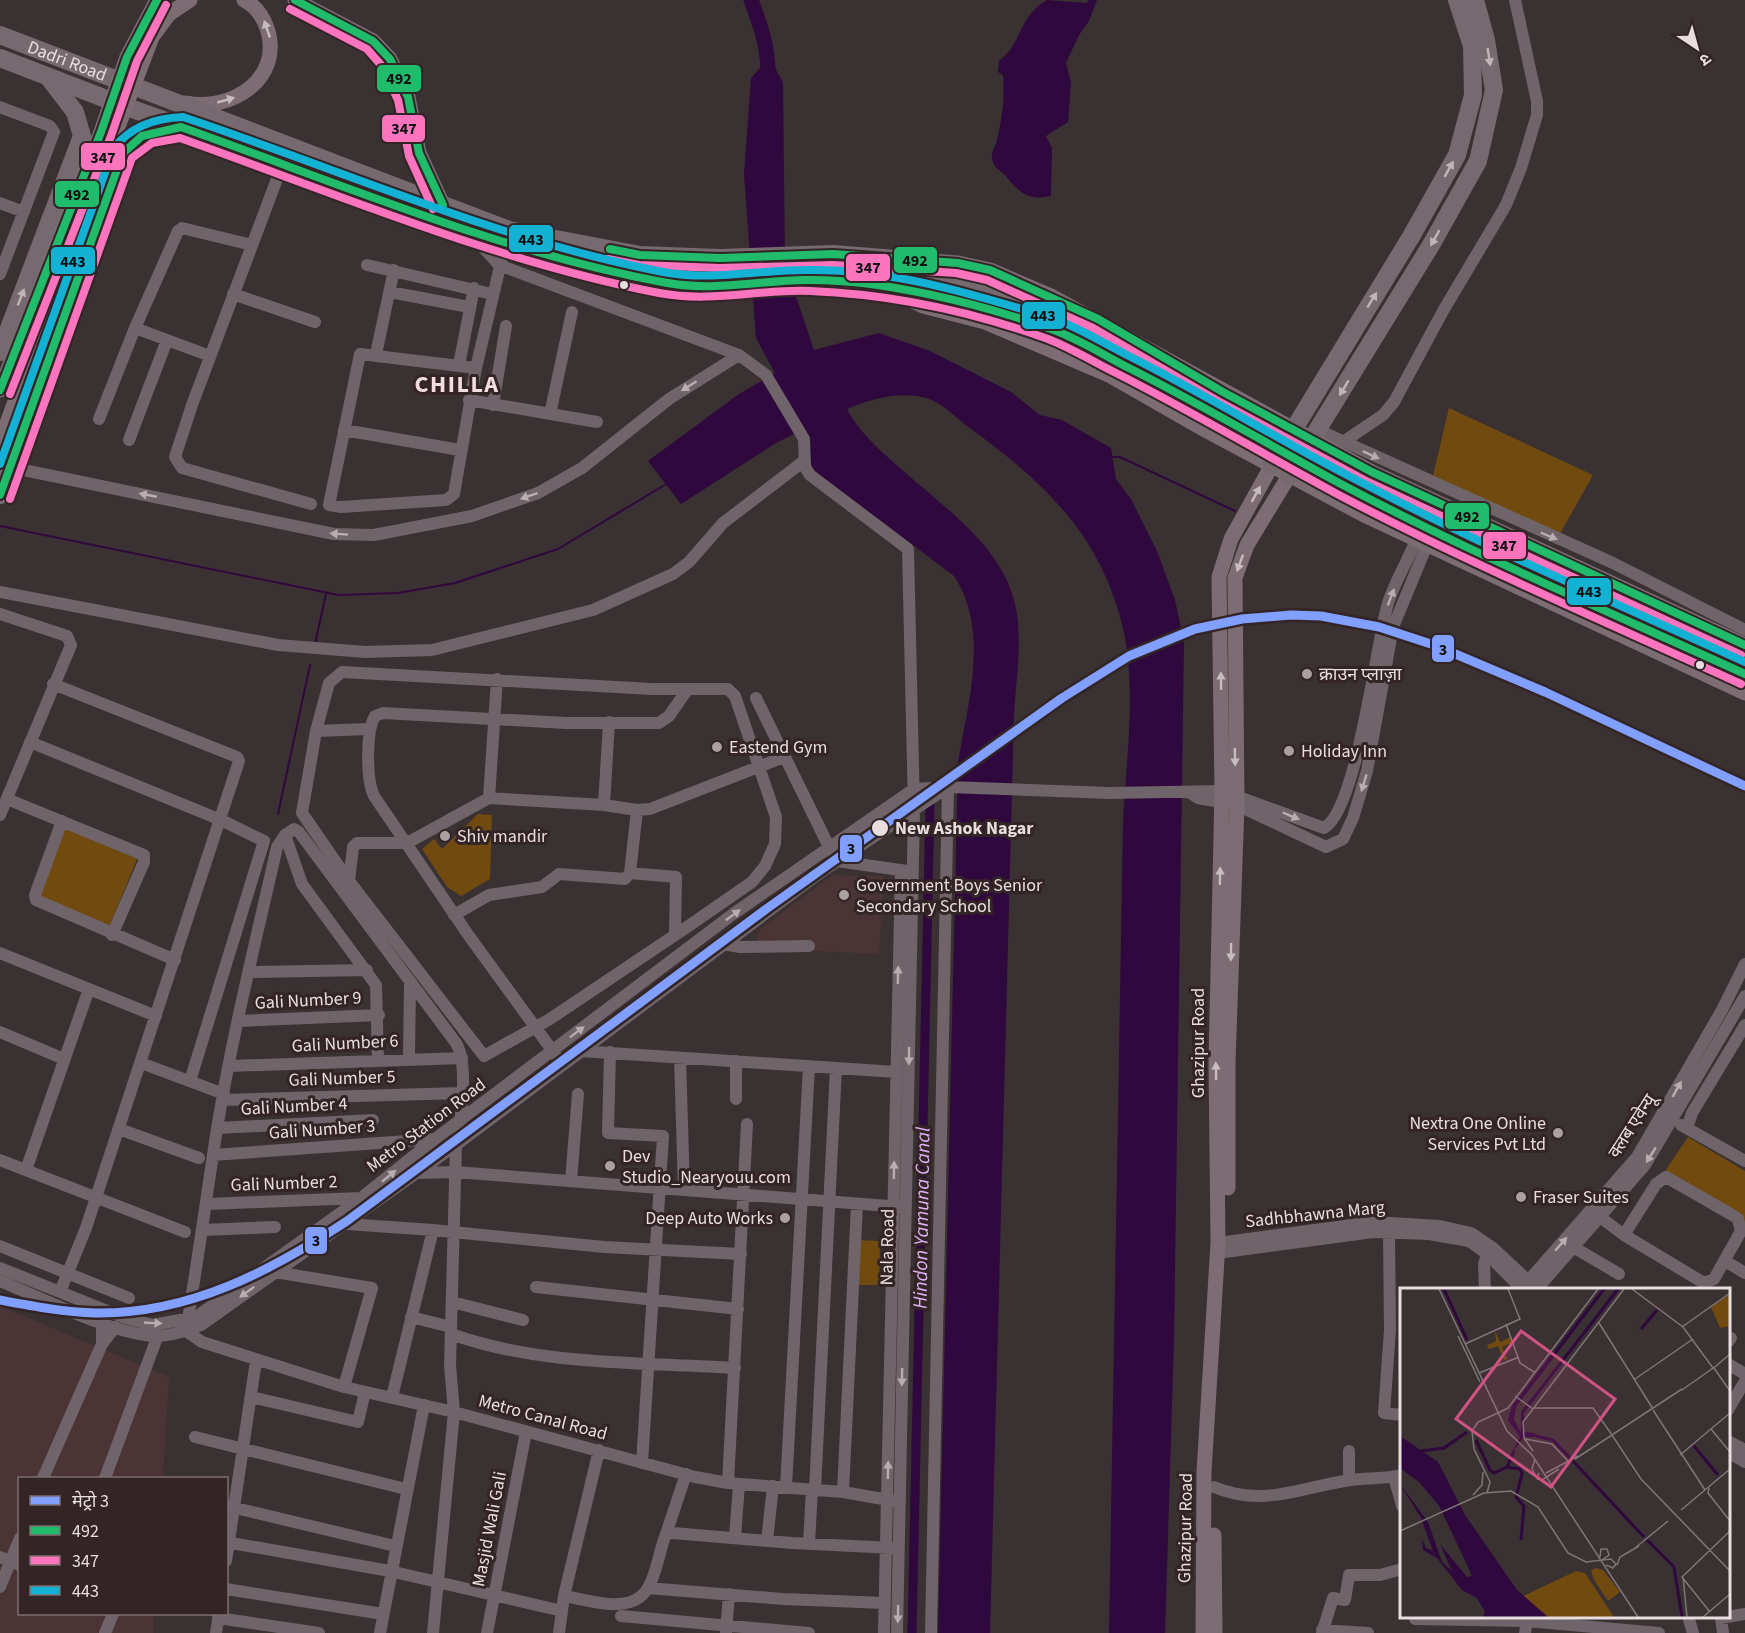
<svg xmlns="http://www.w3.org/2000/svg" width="1745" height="1633" viewBox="0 0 1745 1633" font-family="'Source Sans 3','Noto Sans Devanagari',sans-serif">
  <rect width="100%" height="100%" fill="#3a3132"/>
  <path fill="#4a3436" d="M833,875l51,1 -5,78 -126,-6 8,-20z
    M0,1306l169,71 -6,101h-143v136h134l-1,19h-153z"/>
  <path fill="#704a0f" d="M1449,408l144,67 -35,62 -125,-62z
    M478,814l14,1 -2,64 -29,17 -14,-9 -25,-38 12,-10 8,10z
    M66,827l72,30 -29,70 -72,-29z
    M1688,1137l57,34v53l-84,-47z
    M856,1240l24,1 -1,44h-24z"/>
  <path fill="#2f083d" d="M1047,0l39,3 3,-3h8l-8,21 -10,14 -13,28 5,19 -3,40 -22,14 6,12 -1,48c-24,5 -32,-4 -46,-21 -6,-6 -12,-7 -13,-18 -1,-5 4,-11 5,-17 5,-21 8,-44 6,-65l-5,-3 1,-11c24,-18 18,-43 48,-61z
    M769,58l14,24 2,182 29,86 65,-17 51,18 81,41 29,23 22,5 49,28 5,31 15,20 26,52 18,49 9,42 -10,698 -9,293h-56l14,-810c3,-65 15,-139 -2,-203 -24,-90 -81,-141 -154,-194 -12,-9 -27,-25 -41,-28 -26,-7 -55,1 -79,11 14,27 40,47 62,67 40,35 94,73 106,128 8,35 1,75 -1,110l-24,919h-52l20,-871c10,-59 32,-132 -4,-186l-146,-110 -4,-37 -28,14 -95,61 -33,-43 91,-67 36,-21 -19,-35 -12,-164 7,-96z"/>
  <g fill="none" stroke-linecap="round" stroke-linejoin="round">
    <path stroke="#2f083d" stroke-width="2" d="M1112,457h8l115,54
      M0,526l338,69 60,-2 57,-10 103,-34 110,-66
      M315,644l11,-50
      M278,814l32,-149"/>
    <path stroke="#2f083d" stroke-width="9" d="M912,1633l18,-829"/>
    <path stroke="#2f083d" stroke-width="15" d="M751,0c10,26 18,50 17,78"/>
    <path stroke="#6f6469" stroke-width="12" d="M0,107l50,19 4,6 -54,142
      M283,163l-91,242 -17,52 7,11 129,36
      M0,203l24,9
      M470,233l29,32 240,90 27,20 38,64 1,28 5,8 98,74 6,261 -17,823
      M367,265l125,29
      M390,292l79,15
      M233,294l82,28
      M135,328l75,28
      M376,354l18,-84
      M459,365l15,-77
      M476,368l-116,-14 -31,151 12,2 105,-7 8,-6 22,-126 31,-131
      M469,400l128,22
      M493,405l13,-79
      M550,414l22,-102
      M99,419l36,-91 43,-97 4,-3 70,17
      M344,430l116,20
      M1318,430l295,133 132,67
      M129,440l38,-100
      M1343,442l40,-27 11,-13 49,-91 63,-106 15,-37 16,-53v-14l-22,-101
      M9,467l325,67 40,1 98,-19 66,-23 44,-25 87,-69 70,-44
      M0,592l278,53 87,7 67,-2 161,-40 80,-36 16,-12 34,-39 81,-62
      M0,614l67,22 4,9 -71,170
      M342,672l310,17h76l7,7 41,121 -1,27 -10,22 -13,16 -62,43 -140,94 -66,37 -135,-175 -47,-68 14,-82 13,-48z
      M53,684l184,73 2,4 -153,467 -26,64
      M756,698l76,155
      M316,731l53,-2
      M30,742l191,78 43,21 -74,240
      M1190,793l8,5 39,7 89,42 17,-8 10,-21 14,-47 26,-144 34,-82
      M489,798l8,-119
      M7,799l137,56v7l-32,73
      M604,805l5,-83
      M62,821l-27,74 1,5 139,60
      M285,835l17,49 74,101 2,75
      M837,861l70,10
      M630,873l46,4 -1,58
      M349,881l4,-34 4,-4h50l82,-45 115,7 33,5 13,-1 134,-52
      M454,915l35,-20 53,-8 17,-13 66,5 5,-6 7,-63
      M723,944l17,3 69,-1
      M0,953l156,63
      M249,972l118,-2
      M239,1021l140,-6
      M0,1032l64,27
      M580,1051l316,21
      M610,1052l-2,81 55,3 -21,327
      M557,1057l-88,-121 -95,-140c-8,-16 -8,-65 1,-80l8,-3 183,10h93l10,-7 18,-26
      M409,1058l1,-76
      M680,1058l4,132
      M141,1063l83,31
      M230,1066l232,-8
      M736,1099v-38
      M223,1100l238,-7
      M1681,1125l64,36
      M218,1128l155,-8
      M1687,1128l5,-15 53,-88
      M119,1129l80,29
      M213,1155l222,-16
      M0,1160l185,72
      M26,1170l63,-181
      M418,1173l37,-1 446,35
      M571,1181l7,-87
      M208,1204l152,-6
      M1600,1217l24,18 80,48 10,-4 27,-48 -3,-12 -4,-3 -68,-39 -10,7 -32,51
      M347,1224l86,6 171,17 137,7
      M203,1230l72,-3
      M1389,1233l1,97 -6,83 18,2
      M1218,1243l155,-21 67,4 31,7 22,15 41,38
      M0,1246l129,52
      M1573,1247l46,27
      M1217,1253l156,-21 56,2 40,7 18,13 36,36
      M1730,1264l15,9
      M0,1268l125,50 28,7 43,-8 165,-119 74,-59 298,-225 181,-125 34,-2 162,6 112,-2 102,37c33,-18 52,-184 64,-225 7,-22 20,-42 28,-63
      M275,1272l97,16 -28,99
      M0,1281c45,18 105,50 151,55 16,1 35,-5 50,-11l255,-180 365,-273 127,-85
      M536,1287l202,22
      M1522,1288l115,-131 85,-147 23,-46
      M1485,1290l-1,-26 3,-10
      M1536,1290l109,-125 100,-169
      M452,1302l71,18
      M411,1317l40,10
      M102,1322v22l13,-17
      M451,1334c90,32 189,28 284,34
      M1728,1342l3,-4
      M1728,1364l17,10
      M251,1397l107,25 7,-30
      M392,1397l41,-167
      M1728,1410l17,-29
      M195,1437l211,52
      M1728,1441l17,9
      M1349,1451v29
      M1728,1452l17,10
      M1394,1477l8,29
      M43,1478l59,-134
      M105,1478l53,-143
      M728,1483l19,-359
      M786,1487l23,-421
      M1214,1487c51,21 86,0 137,-7 17,-2 34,-1 51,-5
      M815,1490l21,-422
      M843,1492l14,-288
      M227,1506l168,40
      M666,1534l20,-60
      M735,1538l4,-54
      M767,1541l6,-55
      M226,1542l164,29 172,40
      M809,1544l3,-55
      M0,1557l20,8
      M226,1561l30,-200
      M0,1587l20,-49
      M648,1588l135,11 102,4
      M226,1589l157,25
      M564,1596c26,4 67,20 84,-8 9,-15 11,-37 18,-54l7,-1 119,10 102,5
      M621,1616l188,17
      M1688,1616l5,17
      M218,1618l101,15
      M1415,1619l112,2 132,12
      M1322,1630l46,3
      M105,1633l8,-19
      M216,1633l3,-19
      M380,1633l44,-228
      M433,1633l21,-221 -4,-47 6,-220c5,-25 13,-80 0,-102l-157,-211 -5,-3 -9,6 -8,12c-23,102 -49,204 -64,308 -9,59 -17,117 -27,176l16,11 142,45 110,25 241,65 33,6 115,9 57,10
      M487,1633l39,-201
      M559,1633l5,-37 35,-146
      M726,1633l3,-39
      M884,1633l17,-763
      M931,1633l17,-846
      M1322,1633l11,-35 12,2 4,-25h31l22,-6
      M1525,1633l2,-12
      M1723,1633l-2,-15 24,-4"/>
    <path stroke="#7b6d73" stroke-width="15" d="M295,0l78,41 17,18 18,38 11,56 24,52
      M186,103c45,9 98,-24 81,-75 -4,-11 -11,-22 -23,-28
      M914,260l44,3 32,7 63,27 319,175 373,173
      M895,292l28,14 62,16 124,53 96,55 159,85 381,178
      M0,390l50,-130
      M0,442l67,-181
      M1228,1188v-126l9,-257 -2,-227 12,-33 42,-69
      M1214,1535l1,98
      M1203,1633l1,-161 14,-229 -2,-181 6,-271 -3,-214 12,-38 41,-74"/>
    <g stroke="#776970" stroke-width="18">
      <path id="s1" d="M0,35l509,195 131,25 80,3 113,-4 63,5 128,40 142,73"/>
      <path d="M0,58l127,49 378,136 154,39 32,5h36l79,-7 49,4 78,11 121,35 107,54"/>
      <path d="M0,352l82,-216 -7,-24 -26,-34"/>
      <path d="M1272,465l140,-230 45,-80 16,-60 -1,-49 -15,-46"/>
      <path d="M1289,476l142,-231 47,-84 16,-71 -8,-50 -11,-40"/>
      <path d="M0,495l123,-342c14,-20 31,-23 53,-26"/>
    </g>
    <path stroke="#7b6d73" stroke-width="15" d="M50,260l51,-128 26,-75 30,-57
      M67,261l85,-224 17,-23 21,-14"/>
    <path stroke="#776970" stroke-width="18" d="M1166,372l183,100 104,53 239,111
      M1161,384l182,101 104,52 298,137"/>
    <g stroke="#332425" stroke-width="12">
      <path id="bus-1" d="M295,0l78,41 17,18 18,38 11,56 24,52
        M610,249l30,6 80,3 113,-4 125,9 32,7 108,49 125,73 149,80 373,173
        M0,390l101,-258 26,-75 30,-57
        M0,495l123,-342 19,-17 39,-9c158,56 316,124 481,155 48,10 94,-1 142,-2 75,-2 177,24 247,49 26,9 51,25 76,38 72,36 142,78 214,117 131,70 269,128 404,190"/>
    </g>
    <g stroke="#332425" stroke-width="12">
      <path id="bus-2" d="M290,9l77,40 14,16 17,35 11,56 24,53
        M608,259l31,6 81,3 113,-3 123,8 31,7 106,48 125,73 150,81 373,173
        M10,394l101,-258 26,-75 29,-56
        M10,499l122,-341 20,-15 28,-5c157,56 315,123 479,155 53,10 99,-4 151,-2 80,3 163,21 238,48 23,9 46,23 68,34 75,38 147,81 221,121 131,69 269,128 404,190"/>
    </g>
    <g stroke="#332425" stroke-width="12">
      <path id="bus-3" d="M0,464l114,-316c17,-22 41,-30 69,-31 159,53 314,123 480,155 48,9 94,-2 142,-2 84,-2 168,24 247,48 26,9 51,25 75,37 76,38 147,82 222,121 129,68 264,126 396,186"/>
    </g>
    <use href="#bus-1" stroke="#20bc6c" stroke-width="8"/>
    <use href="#bus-2" stroke="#fc73be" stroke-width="8"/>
    <use href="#bus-3" stroke="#13b2d5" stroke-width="8"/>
    <g stroke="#332425" stroke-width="14">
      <path id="metro-1" d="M0,1300c32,6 63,12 96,13 94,1 175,-42 251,-92l422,-314 293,-209 67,-42 66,-27 47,-10 49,-4 30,1 58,11 55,18 111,47 200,94"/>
    </g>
    <use href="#metro-1" stroke="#809fff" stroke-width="9"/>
  </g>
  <defs><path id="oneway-solid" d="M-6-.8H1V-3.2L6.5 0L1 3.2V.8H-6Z" transform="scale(1.5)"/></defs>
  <g fill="#c8bcbf">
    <use href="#oneway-solid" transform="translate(267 29) rotate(-109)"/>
    <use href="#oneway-solid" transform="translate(226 100) rotate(-16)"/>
    <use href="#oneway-solid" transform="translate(1256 494) rotate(-61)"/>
    <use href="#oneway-solid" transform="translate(1240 563) rotate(110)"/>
    <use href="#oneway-solid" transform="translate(1221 681) rotate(-91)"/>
    <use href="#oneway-solid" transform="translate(1235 757) rotate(89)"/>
    <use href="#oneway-solid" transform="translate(1220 876) rotate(-89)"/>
    <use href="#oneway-solid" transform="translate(1231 952) rotate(91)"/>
    <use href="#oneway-solid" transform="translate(1216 1071) rotate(-91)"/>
  </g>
  <g fill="#c1b5b8">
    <use href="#oneway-solid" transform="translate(1489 57) rotate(81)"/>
    <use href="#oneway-solid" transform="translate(1449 169) rotate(-61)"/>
    <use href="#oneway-solid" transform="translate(1435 238) rotate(119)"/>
    <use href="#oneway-solid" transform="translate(21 297) rotate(-69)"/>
    <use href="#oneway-solid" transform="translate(1372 300) rotate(-58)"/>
    <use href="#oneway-solid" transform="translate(1344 388) rotate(121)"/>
  </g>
  <g fill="#b8adb0">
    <use href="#oneway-solid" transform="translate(689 386) rotate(148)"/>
    <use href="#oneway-solid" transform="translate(1371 455) rotate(25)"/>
    <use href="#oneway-solid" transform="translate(148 495) rotate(-169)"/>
    <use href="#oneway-solid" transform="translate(529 496) rotate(161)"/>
    <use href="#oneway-solid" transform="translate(339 534) rotate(-176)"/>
    <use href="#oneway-solid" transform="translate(1549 536) rotate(23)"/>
    <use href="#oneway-solid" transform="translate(1391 597) rotate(-69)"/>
    <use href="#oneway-solid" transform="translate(1364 783) rotate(107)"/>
    <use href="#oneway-solid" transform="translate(1291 816) rotate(23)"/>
    <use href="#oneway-solid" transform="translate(733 915) rotate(-36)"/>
    <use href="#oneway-solid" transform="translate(898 975) rotate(-89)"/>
    <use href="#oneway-solid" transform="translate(577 1032) rotate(-37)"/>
    <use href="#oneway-solid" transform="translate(909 1056) rotate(91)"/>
    <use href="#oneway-solid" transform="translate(1677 1089) rotate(-61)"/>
    <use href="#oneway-solid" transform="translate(1651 1155) rotate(122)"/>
    <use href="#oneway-solid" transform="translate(894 1170) rotate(-89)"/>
    <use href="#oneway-solid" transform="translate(389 1176) rotate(-39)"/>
    <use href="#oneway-solid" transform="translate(1561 1244) rotate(-49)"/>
    <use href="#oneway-solid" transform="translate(247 1292) rotate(144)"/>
    <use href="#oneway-solid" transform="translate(153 1323) rotate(3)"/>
    <use href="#oneway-solid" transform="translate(902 1377) rotate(91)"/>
    <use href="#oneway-solid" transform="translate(888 1470) rotate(-89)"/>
    <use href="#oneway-solid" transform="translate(898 1614) rotate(91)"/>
  </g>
  <g fill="#e9dedf" stroke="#332425" stroke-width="2">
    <circle cx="624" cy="285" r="5"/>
    <circle cx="1700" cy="665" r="5"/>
    <circle cx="880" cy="828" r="9"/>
  </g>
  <g fill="#aca1a2" stroke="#332425" stroke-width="2">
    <circle cx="1307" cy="674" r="6"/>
    <circle cx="717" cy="747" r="6"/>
    <circle cx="1289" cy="751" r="6"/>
    <circle cx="445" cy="836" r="6"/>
    <circle cx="844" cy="895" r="6"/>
    <circle cx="1558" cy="1133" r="6"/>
    <circle cx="610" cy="1166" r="6"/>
    <circle cx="1521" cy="1197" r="6"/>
    <circle cx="785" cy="1218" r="6"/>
  </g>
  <g text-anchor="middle" stroke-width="6" stroke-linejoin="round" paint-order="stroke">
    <g font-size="18" fill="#e9dedf" stroke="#332425">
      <text dy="6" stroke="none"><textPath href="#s1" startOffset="72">Dadri Road</textPath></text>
      <text transform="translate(308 1000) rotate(-3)" y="6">Gali Number 9</text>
      <text transform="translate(345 1043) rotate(-3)" y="6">Gali Number 6</text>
      <text transform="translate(1198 1043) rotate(-90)" y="6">Ghazipur Road</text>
      <text transform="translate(342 1078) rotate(-2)" y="6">Gali Number 5</text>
      <text transform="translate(294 1106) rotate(-3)" y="6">Gali Number 4</text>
      <text transform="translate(426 1125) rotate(-37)" y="6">Metro Station Road</text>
      <text transform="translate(1632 1126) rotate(-57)" y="6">क्लब एवेन्यू</text>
      <text transform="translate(322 1129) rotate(-4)" y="6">Gali Number 3</text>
      <text transform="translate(284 1183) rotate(-2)" y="6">Gali Number 2</text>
      <text transform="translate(1315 1214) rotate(-6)" y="6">Sadhbhawna Marg</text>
      <text transform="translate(887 1247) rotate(-89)" y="6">Nala Road</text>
      <text transform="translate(543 1417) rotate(15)" y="6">Metro Canal Road</text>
      <text transform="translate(1185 1528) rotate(-89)" y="6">Ghazipur Road</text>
      <text transform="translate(489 1529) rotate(-79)" y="6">Masjid Wali Gali</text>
    </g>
    <g font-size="18" fill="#e9dedf" stroke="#332425" text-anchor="start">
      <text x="1319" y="680">क्राउन प्लाज़ा</text>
      <text x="729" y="753">Eastend Gym</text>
      <text x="1301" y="757">Holiday Inn</text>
      <text x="457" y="842">Shiv mandir</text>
      <text x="856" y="891">Government Boys Senior<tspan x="856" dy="21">Secondary School</tspan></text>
      <text x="1546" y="1129" text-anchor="end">Nextra One Online<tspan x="1546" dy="21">Services Pvt Ltd</tspan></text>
      <text x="622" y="1162">Dev<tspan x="622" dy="21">Studio_Nearyouu.com</tspan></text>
      <text x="1533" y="1203">Fraser Suites</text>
      <text x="773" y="1224" text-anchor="end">Deep Auto Works</text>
    </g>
    <g font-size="18" font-weight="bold" fill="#e9dedf" stroke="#332425" text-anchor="start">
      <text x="895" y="834">New Ashok Nagar</text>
    </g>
    <g font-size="20" font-style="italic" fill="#ddaff4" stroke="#332425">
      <text transform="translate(921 1218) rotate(-89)" y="7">Hindon Yamuna Canal</text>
    </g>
    <g font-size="24" font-weight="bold" letter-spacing="1.5" fill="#f3dddf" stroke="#332425">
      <text x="457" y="392">CHILLA</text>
    </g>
  </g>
  <g transform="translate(1400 1288)">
    <rect width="330" height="330" fill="#3a3132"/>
    <path d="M330,6v32l-10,2 -9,-21zM95,43l5,11 11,-5 2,5 -11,5 5,12 -3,1 -6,-14 -9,3 -2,-4 9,-4zM196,280l7,2 17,22 -12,9 -14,-21 -3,-10zM176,283l9,2 29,44h-125l-1,-4z" fill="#704a0f"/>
    <path d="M202,1h4l-90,118 -2,13 7,12v-20l95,-123h4l-96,124v19l10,1v4h-10l-13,17 9,-17 -12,-17 4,-14zM0,148l38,26 27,53 52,75 31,27h-65l2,-5 -8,-14 -15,-8 -25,-32 -14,-8 -1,-11 4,9 7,3 -12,-33 -21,-34 28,38 14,40 10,9 -12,-27 27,33 5,-1 -32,-69 -21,-25 -19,-14z" fill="#2f083d"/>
    <path fill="none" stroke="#2f083d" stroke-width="3" d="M44,1l23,51M241,41l16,-19M132,147l21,5 17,18M76,152l14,30 4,3 13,-6M294,158l24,29M21,163l23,-3 23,-16M114,163l-7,16 13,2 2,5 -6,23 8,9 -3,34M173,173l71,76M247,252l27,27 8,50"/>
    <path fill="none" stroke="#807677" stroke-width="1.5" d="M39,1l68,142 25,24 106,162M232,1l51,38 30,41M199,35l54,86M106,36l14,39 14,9M282,39l48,-34M58,48l22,46M65,56l55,-25 -12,-30M316,78l14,-12M314,80l16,23M79,85l40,-16M235,91l58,-40M282,102l34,-24M115,108l18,13M133,120h60l19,27 70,-46M253,122l52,80M100,124l8,-4 90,-119M311,141l19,23M125,151l27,5 16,17M133,163l-9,-13 -1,-16 101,-133M280,167l50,-42M135,171l-3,10 6,11M175,171l37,-24 29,44 89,92M139,185l-2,5 5,2 17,-11M146,185l32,-17M309,200l-1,5 22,28M87,205l3,-11 -16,-33 -2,-18 6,-9 22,-10M73,207l9,-10 1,-13M281,222l49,-41M0,243l84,-38 27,-2 27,16 30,46 18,9 25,-3 5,5 -3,4 -7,-3M235,260l33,-27M200,269l1,-8h6l2,6 -7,5M217,277l3,-8 19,-11M283,289l4,40M310,324l-28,-35 48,-46M303,329l27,-23"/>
    <path fill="#ce5383" fill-opacity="0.15" stroke="#ce5383" stroke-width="3" d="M121,43l94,68 -64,88 -95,-68z"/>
    <rect width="330" height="330" fill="none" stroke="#e9dedf" stroke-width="3"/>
  </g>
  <g stroke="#332425" stroke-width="2">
    <rect x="376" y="64" width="46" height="29" rx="6" fill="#20bc6c"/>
    <rect x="381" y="114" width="45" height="29" rx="6" fill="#fc73be"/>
    <rect x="80" y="142" width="46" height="29" rx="6" fill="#fc73be"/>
    <rect x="54" y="180" width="46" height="28" rx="6" fill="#20bc6c"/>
    <rect x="508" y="224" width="46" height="29" rx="6" fill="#13b2d5"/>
    <rect x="893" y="246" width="45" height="28" rx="6" fill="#20bc6c"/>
    <rect x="50" y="246" width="46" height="29" rx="6" fill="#13b2d5"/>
    <rect x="845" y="253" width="46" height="29" rx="6" fill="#fc73be"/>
    <rect x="1021" y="301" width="45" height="29" rx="6" fill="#13b2d5"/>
    <rect x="1444" y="502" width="46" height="28" rx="6" fill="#20bc6c"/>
    <rect x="1482" y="531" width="45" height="29" rx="6" fill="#fc73be"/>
    <rect x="1566" y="577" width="46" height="29" rx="6" fill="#13b2d5"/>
    <rect x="1431" y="634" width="24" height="29" rx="6" fill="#809fff"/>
    <rect x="839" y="834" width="24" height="29" rx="6" fill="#809fff"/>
    <rect x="304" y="1226" width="24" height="29" rx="6" fill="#809fff"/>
  </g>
  <g font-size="16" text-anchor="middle" font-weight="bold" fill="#111">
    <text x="399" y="84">492</text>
    <text x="404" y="134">347</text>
    <text x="103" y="163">347</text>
    <text x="77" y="200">492</text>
    <text x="531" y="245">443</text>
    <text x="915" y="266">492</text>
    <text x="73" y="267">443</text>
    <text x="868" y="273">347</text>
    <text x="1043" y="321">443</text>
    <text x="1467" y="522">492</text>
    <text x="1504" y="551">347</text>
    <text x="1589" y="597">443</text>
    <text x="1443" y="655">3</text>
    <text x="851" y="854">3</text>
    <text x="316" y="1246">3</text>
  </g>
  <rect x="18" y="1477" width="210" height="138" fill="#332425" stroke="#7c6e6f" stroke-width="1.5"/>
  <rect x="30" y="1496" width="30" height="9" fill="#809fff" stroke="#7c6e6f" stroke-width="1.5"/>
  <text x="72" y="1507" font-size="18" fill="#e9dedf">मेट्रो 3</text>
  <rect x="30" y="1526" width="30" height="9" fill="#20bc6c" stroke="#7c6e6f" stroke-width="1.5"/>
  <text x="72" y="1537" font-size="18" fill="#e9dedf">492</text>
  <rect x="30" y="1556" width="30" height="9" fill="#fc73be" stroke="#7c6e6f" stroke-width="1.5"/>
  <text x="72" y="1567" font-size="18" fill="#e9dedf">347</text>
  <rect x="30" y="1586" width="30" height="9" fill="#13b2d5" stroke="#7c6e6f" stroke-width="1.5"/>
  <text x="72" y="1597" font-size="18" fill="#e9dedf">443</text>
  <g transform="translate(1697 48) rotate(144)" stroke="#332425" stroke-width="4.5" paint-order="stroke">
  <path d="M0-4.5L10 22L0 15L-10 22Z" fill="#e9dedf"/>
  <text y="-9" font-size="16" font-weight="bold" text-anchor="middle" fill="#e9dedf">उ</text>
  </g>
</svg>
